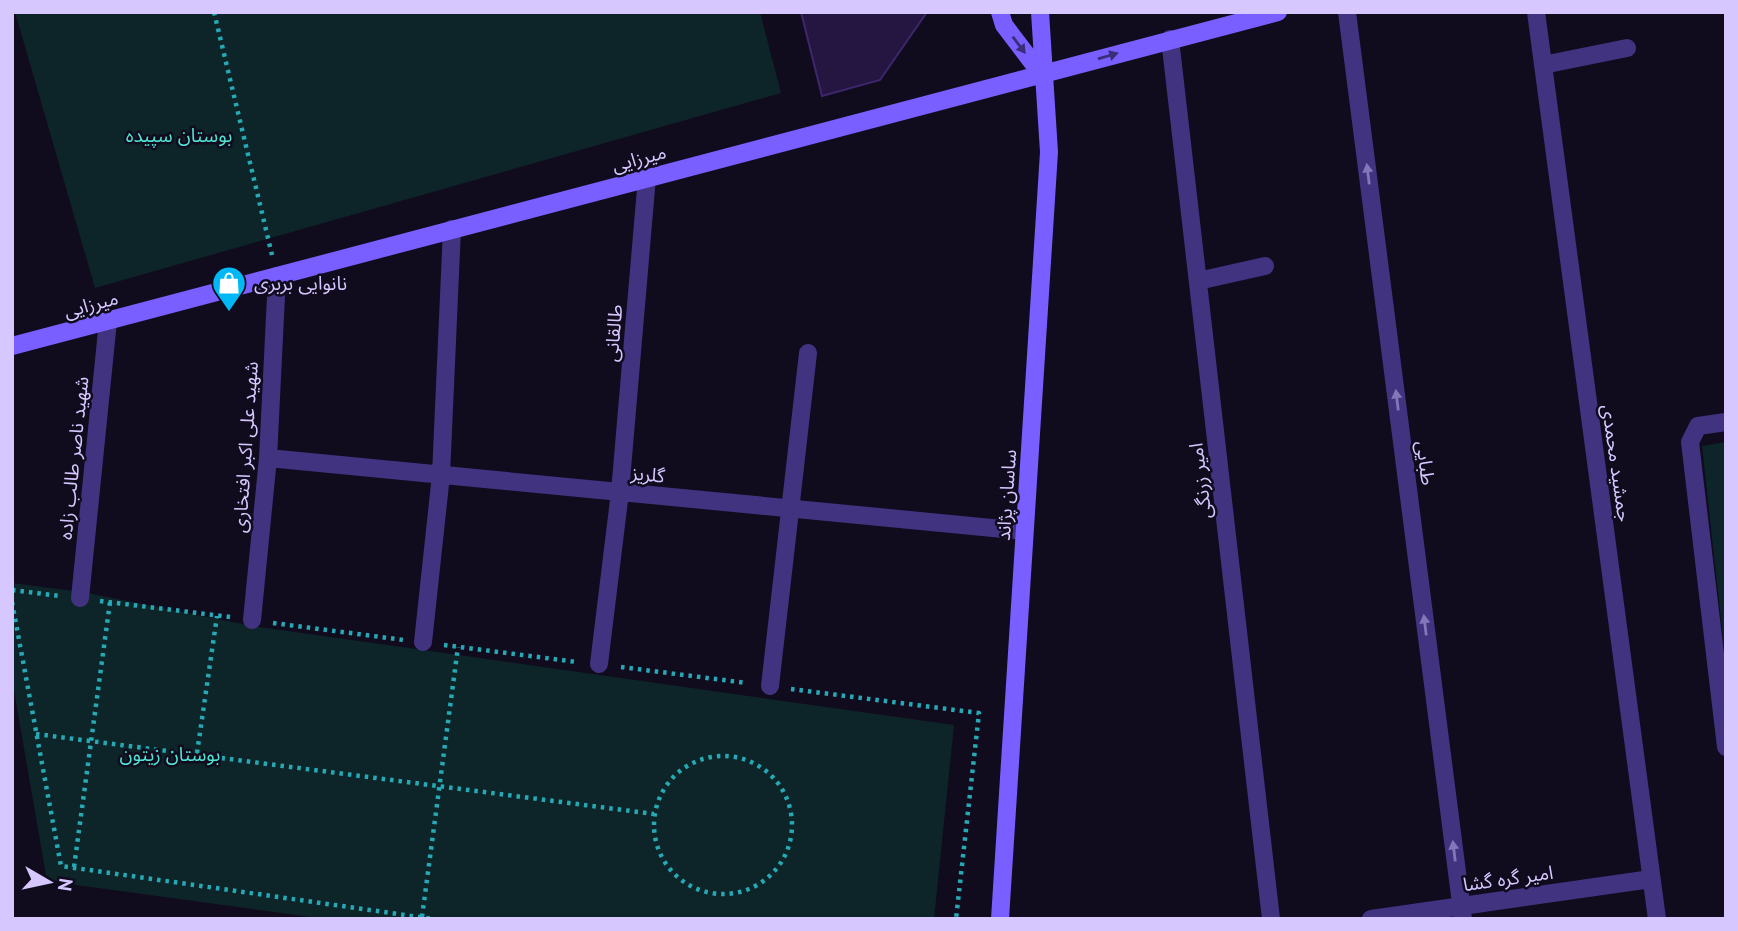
<svg xmlns="http://www.w3.org/2000/svg" width="1738" height="931" viewBox="0 0 1738 931" font-family="'PT Sans','Noto Sans Arabic',sans-serif">
  <rect width="100%" height="100%" fill="#110b1e"/>
  <path fill="#0d2528" d="M15,12h745l21,81 -686,195z
    M1726,442v223l-24,-219z
    M12,583l70,9 171,34 701,99 -20,194h-609l-278,-38 -35,-202z"/>
  <path fill="#241640" stroke="#3e266d" stroke-width="2" d="M801,12h126l-47,68 -58,16z"/>
  <g fill="none" stroke-linecap="round" stroke-linejoin="round">
    <path stroke="#26a9b5" stroke-width="4.5" stroke-dasharray="3.5 5" stroke-linecap="butt" d="M214,12l58,243
      M12,590l48,6
      M100,601l130,16
      M12,602l49,264 372,53
      M273,623l131,17
      M444,645l133,17
      M621,667l126,16
      M791,689l188,24 -23,206
      M36,734l618,80
      M197,753l20,-137
      M654 825a69 69 0 1 1 138 0a69 69 0 1 1-138 0Z
      M74,867l36,-265
      M422,917l36,-270"/>
    <path stroke="#413380" stroke-width="18" d="M1347,12l116,907
      M1536,12l121,907
      M1170,39l101,880
      M1543,65l84,-17
      M1198,281l67,-15
      M1726,422l-28,4 -8,16 36,305
      M268,458l756,73
      M80,598l28,-277
      M252,620l16,-162 9,-182
      M423,642l18,-167 11,-246
      M599,664l21,-172 27,-315
      M770,686l38,-333
      M1371,919l280,-40"/>
    <path stroke="#795fff" stroke-width="18" d="M1000,12l4,13 38,50
      M12,346l1266,-334
      M1000,919l49,-767 -9,-140"/>
  </g>
  <defs><path id="oneway-solid" d="M-6-.8H1V-3.2L6.5 0L1 3.2V.8H-6Z" transform="scale(1.75)"/></defs>
  <g fill="#3b2d78">
    <use href="#oneway-solid" transform="translate(1019 45) rotate(53)"/>
    <use href="#oneway-solid" transform="translate(1108 56) rotate(-16)"/>
  </g>
  <g fill="#8476b9">
    <use href="#oneway-solid" transform="translate(1368 174) rotate(-97)"/>
    <use href="#oneway-solid" transform="translate(1397 400) rotate(-97)"/>
    <use href="#oneway-solid" transform="translate(1425 625) rotate(-97)"/>
    <use href="#oneway-solid" transform="translate(1454 851) rotate(-97)"/>
  </g>
  <defs>
    <g id="shop-pin" transform="scale(1.75)"><path d="M0 17L-7.5 6A9.5 9.5 0 1 1 7.5 6Z" fill="#00b8f3" stroke="#110b1e"/><path d="M-5-2.5h2.3a2.7 3.5 0 0 1 5.4 0H5L5.5 6h-11ZM-1.5-2.5h3a1.5 2.3 0 0 0-3 0Z" fill="#fff"/></g>
  </defs>
  <g fill-rule="evenodd">
    <use href="#shop-pin" x="229" y="283"/>
  </g>
  <g text-anchor="middle" stroke-width="5" stroke-linejoin="round" paint-order="stroke">
    <g font-size="19" fill="#4ee5d5" stroke="#110b1e">
      <text x="179" y="142">بوستان سپیده</text>
      <text x="170" y="761">بوستان زیتون</text>
    </g>
    <g font-size="19" fill="#d6c8ff" stroke="#110b1e">
      <text transform="translate(639 158) rotate(-15)" y="7">میرزایی</text>
      <text transform="translate(91 304) rotate(-15)" y="7">میرزایی</text>
      <text transform="translate(613 333) rotate(-85)" y="7">طالقانی</text>
      <text transform="translate(245 447) rotate(-86)" y="7">شهید علی اکبر افتخاری</text>
      <text transform="translate(73 458) rotate(-84)" y="7">شهید ناصر طالب زاده</text>
      <text transform="translate(1426 463) rotate(83)" y="7">طبایی</text>
      <text transform="translate(1617 463) rotate(82)" y="7">جمشید محمدی</text>
      <text transform="translate(648 474) rotate(6)" y="7">گلریز</text>
      <text transform="translate(1200 481) rotate(-97)" y="7">امیر زرنگی</text>
      <text transform="translate(1006 495) rotate(-86)" y="7">ساسان پژاند</text>
      <text transform="translate(1508 878) rotate(-8)" y="7">امیر گره گشا</text>
    </g>
    <g font-size="19" fill="#d6c8ff" stroke="#110b1e" text-anchor="start">
      <text x="254" y="290">نانوایی بربری</text>
    </g>
  </g>
  <rect width="1738" height="931" fill="none" stroke="#d6c8ff" stroke-width="28"/>
  <g transform="translate(49 882) rotate(99)" stroke="#110b1e" stroke-width="5" paint-order="stroke">
  <path d="M0-5L12 26L0 18L-12 26Z" fill="#d6c8ff"/>
  <text y="-10" font-size="19" font-weight="bold" text-anchor="middle" fill="#d6c8ff">N</text>
  </g>
</svg>
